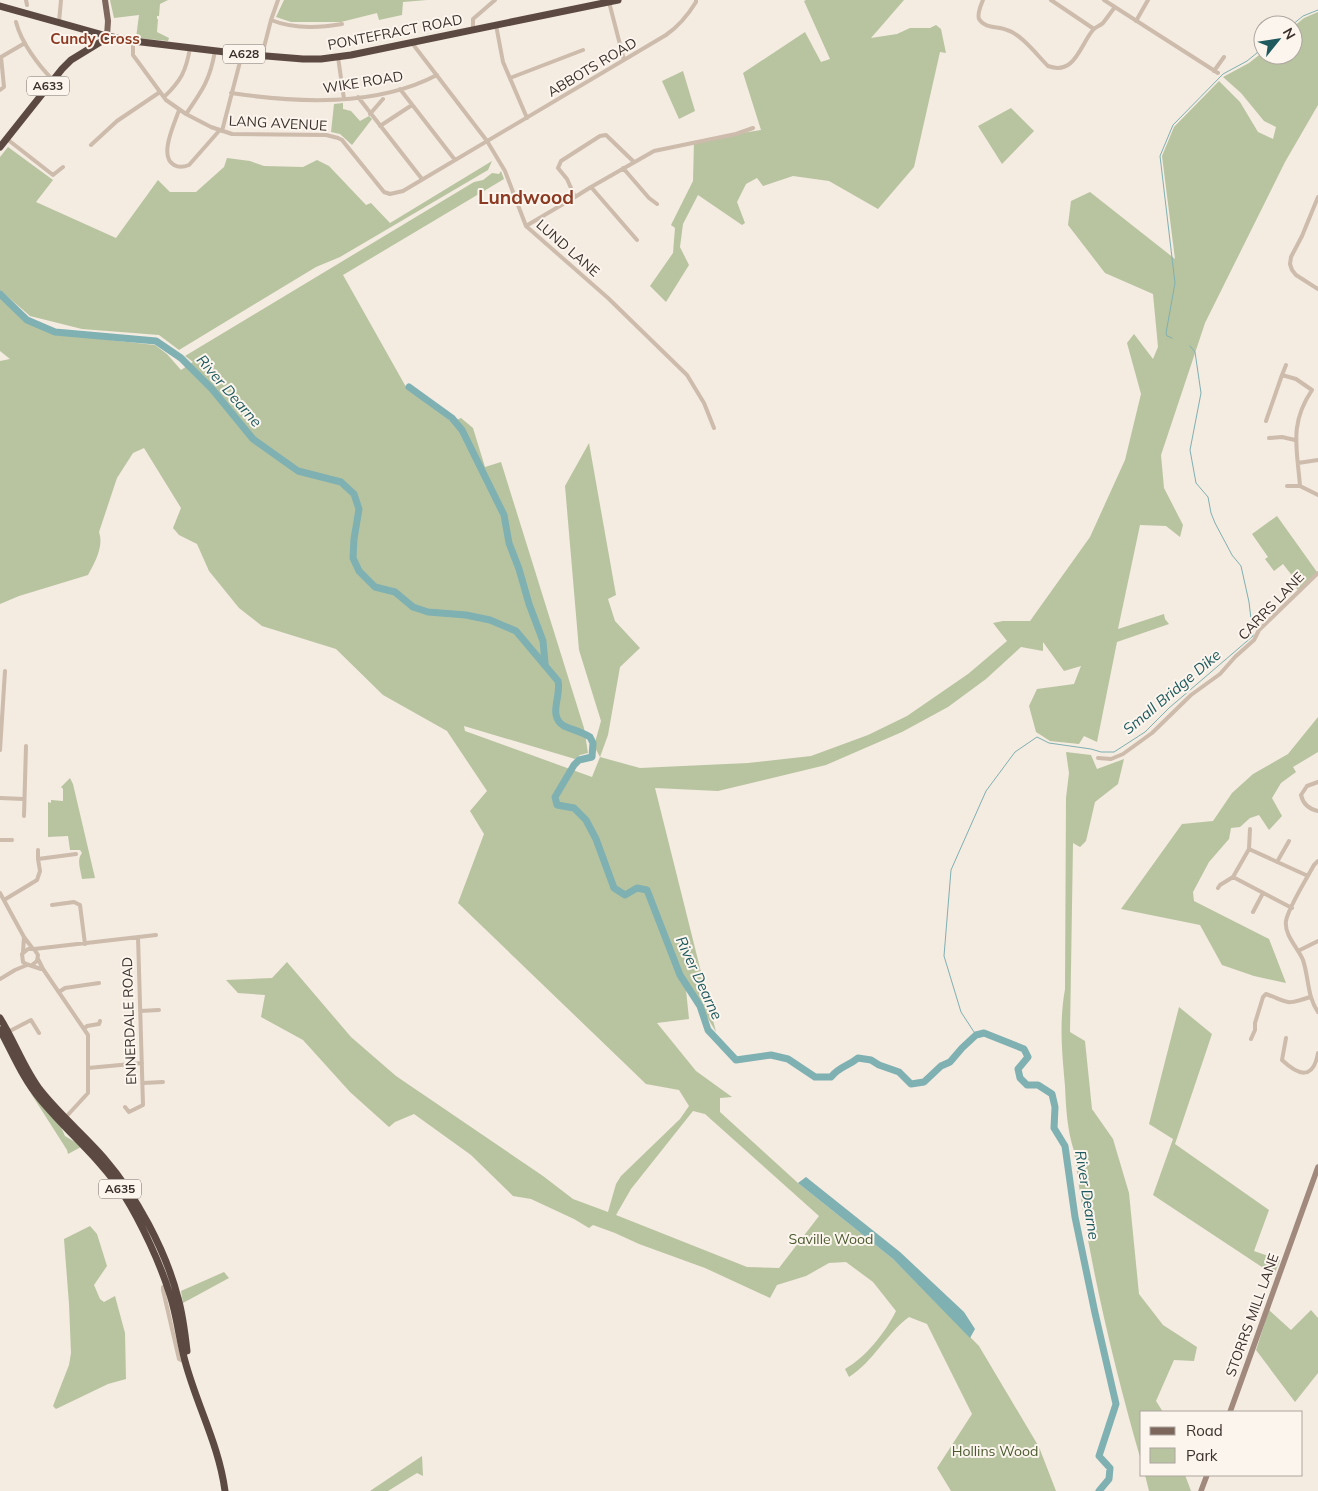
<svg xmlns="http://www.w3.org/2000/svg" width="1318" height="1491" viewBox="0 0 1318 1491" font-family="Mulish,sans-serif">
  <rect width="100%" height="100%" fill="#f4ebe1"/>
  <path fill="#b8c4a0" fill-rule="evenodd" d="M110,0h58l-8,4 -1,12h-2v3h1l-1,13 12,6 -1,3 -32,-3 3,-23 -25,3z
    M284,0h143l-24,2 -1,13 -23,5 -2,-7 -36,9h-50l-15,-5z
    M806,0h98l-33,38 26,-4 13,-6h20l6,-3 5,4 5,24 -6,-1 -26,115 -36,42 -49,-28 -36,-5 -30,10 -6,-8 -11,6 -9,18 8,21 -3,2 -44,-30 -15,29 -3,23 9,18 -23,37 -16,-16 23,-33 2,-25 -4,-3 22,-44 1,-40 67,-11 -18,-57 62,-41 16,30 9,-3 -26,-58z
    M1318,12v93l-33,57 -80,161 -44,132 3,33 19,37 -3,12 -14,-11 -26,-1 -22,104 46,-15 1,5 4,5 -52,18 -20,100 -13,-6 -5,8 -29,-3 -14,-9 -7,-26 8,-17 37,-5 7,-18 -17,5 -21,-29v9l-22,-4 -35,32 -38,28 -46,25 -76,33 -108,26 -63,-3 61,244 -31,-52 4,39 -32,4 39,48 36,26 -12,1v14l78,71 95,76 86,87 60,101 17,44h-105l-14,-23 35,-54 -45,-90 -18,-7c-23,17 -36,45 -60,60l-4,-8c21,-12 40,-36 51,-58l-23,-29 -27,-20 -17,1 -23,13 -29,9 -7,13 -65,-30 -66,-24 -24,-11 -22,-8 -4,3 -15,-9 -43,-20 -18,-3 -42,-41 -57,-41 -19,8 -6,5 -39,-35 -47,-52 -42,-23 4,-22 -27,-2 -12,-13 46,-2 15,-16 64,75 45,39 147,100 30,23 35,13 8,-28 5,-8 59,-57 9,-13 -10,-16 -33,-6 -188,-181 26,-69 -14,-23 17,-20 -40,-60 -64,-36 -47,-46 -74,-23 -23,-18 -30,-37 -12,-27 -18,-9 -6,-7 8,-20 -37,-60 -11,5 -16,25 -18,54c5,14 -4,30 -11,43l-69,21 -19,8v-243l10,-2 -10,-8v-55l27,24 28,14 100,11 12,9 14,16 12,-8 -8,-6 289,-174 9,-2 9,-7 7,1 2,-3 3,8 -161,96 63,112 46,35 9,-4 12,10 12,39 16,-5 83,266 4,25 -8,2 -5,4 -111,-33 1,5 127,46 8,-20 -6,-11 7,-25 -22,-71 -14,-164 24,-43 27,152 -8,4 7,22 25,27 -20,19 -12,68 -8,22 40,11 108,-5 63,-7 57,-21 39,-19 61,-42 39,-33 -14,-18 10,-2h27l60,-84 35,-77 16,-66 -14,-51 7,-9 19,25 5,-12 -5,-53 -48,-21 -37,-48 3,-24 19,-9 85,67 -13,-103 12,-29 45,-46 21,21 18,30 15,7 3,-12 -12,-6 -23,-28 -18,-16 26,-14 14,-11v3h30v-28l11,-9zM693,1111l12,3 114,102 -40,52 -32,-1 -131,-52 15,-26z
    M683,71l12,40 -16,8 -17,-38z
    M343,103v6l8,2 9,10 9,-5 3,3 -20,26 -12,-11 -9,-2 3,-28z
    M1011,108l23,23 -32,33 -24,-38z
    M8,147l45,33 -17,22 80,36 42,-58 12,12h26l28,-25 3,-9 23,3 14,5 39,1 14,-7 12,6 37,39 5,-2 19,20 102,-62 -4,9 -148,87 -24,10 -137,83 -20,-15 -77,-6 -52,-13 -30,-26v-133z
    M1277,516l40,56 -19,18 -8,-9 4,-3 -11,-14 -9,7 -9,-12 3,-2 -16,-23z
    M1318,717v35l-25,15 3,5 -15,11 -9,15 10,18 -13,14 -10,-15 -9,3 -10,9 -9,1 -2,11 -20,23 -16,30 1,9 75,38 17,44 -32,-7 -32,-11 -22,-40 -79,-16 61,-85 31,-3 19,-28 21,-19 35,-20z
    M1066,752l25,3 6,14 27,-10 -6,25 -23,18 -9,39 -6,6 -7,-4 -3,189 15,9 7,68 21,30 16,54 10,101 24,31 34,22 -3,14 -20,-1 -18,41 7,11h-21v52c-30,-104 -54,-206 -68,-313 -7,-22 -8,-43 -9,-65 -3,-35 -6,-62 0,-97l1,-191 3,-25z
    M70,778l3,6 22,94 -13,1c-1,-8 -6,-19 0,-26l-2,-3h-10l-2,-14 -20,1v-35l3,1v-3l12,1v-12l-2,-2z
    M1179,1007l33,27 -37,110 94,66 -15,41 26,9 -6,15 -121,-80 20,-56 -24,-15z
    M30,1092l31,35 4,9 10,6 6,5 -13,7 -1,-4z
    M90,1226l7,8 10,32 -13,19 6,14 4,3 11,-6 10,37 1,46 -18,5 -52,25 -3,-3 16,-41 2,-12 -2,-49 -5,-65z
    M224,1272l5,6 -46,25 -2,-12z
    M1269,1310l22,20 20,-20 7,8v55l-23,29 -39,-52z
    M422,1456l1,20 -6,-3 -29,18h-18z
    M1145,1475h40l6,16h-42z"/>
  <path fill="#7fb0b2" d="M806,1177l94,75 64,60 11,17 -5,9 -77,-79 -95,-76z"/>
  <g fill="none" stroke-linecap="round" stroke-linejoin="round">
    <path stroke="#7fb0b2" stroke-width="1" d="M1292,25l11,-9 15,-6
      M1172,338l-5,-2 -1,-3 9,-50 -15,-127 13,-31 50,-51 24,-13 16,-13
      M976,1035l-15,-23 -17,-56 7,-86 35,-79 29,-39 22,-15 12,6 42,6 10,3h13l31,-20 24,-24 84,-72 -4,-34 -8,-36 -9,-11 -17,-32 -4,-10 -3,-16 -12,-14 -6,-33 11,-57 -6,-41 -5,-6"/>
    <path stroke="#7fb0b2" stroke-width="7" d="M0,294l27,26 28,12 101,9 25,17 31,31 41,50 45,32 43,11 13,12 5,15 -5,30 -1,19 6,13 16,16 20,5 18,15 15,5 38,3 24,5 26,11 42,50c4,14 -11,35 6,45 9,4 18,6 26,11l3,6 -1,14 -13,3 -5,5 -19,32 2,8 17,3 12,12 10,19 18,49 11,7 12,-7 10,2 33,85 20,31 8,24 28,30 35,-5 17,4 27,18h16c9,-11 16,-10 27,-19l13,2 8,5 20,7 12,12 13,-2 17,-16 9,-4 12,-14 14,-13 8,-2 40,16 4,8 -10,12 2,9 7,7h11l14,9 3,13 -1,21 11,18 10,71 20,96 21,91 -17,52 11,12 -1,11 -10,12
      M409,387l43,31 10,12 42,85 5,28 10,26 10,35 14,37 2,22"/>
    <path stroke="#cdbbac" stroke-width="4" d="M26,0l1,5
      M983,0c-2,5 -6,13 -4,19 6,10 19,7 28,11 14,4 30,25 41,36 27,10 32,-21 45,-36 2,-3 7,-4 10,-7 4,-5 8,-11 12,-16
      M1051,0l43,29
      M1104,0l114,73
      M609,2l15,58
      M271,20c22,9 48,8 71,4
      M1136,21l12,-21
      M16,22c5,20 22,43 37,58
      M59,22l2,-22
      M496,25l7,37 24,56
      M473,30v-11l22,-19
      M133,41v14l33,45 20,14 25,13 21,7 94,1 12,3 4,2 42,52 6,2 13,-3 263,-156c13,-9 22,-20 30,-33v-2
      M412,43l75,98 18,30 21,55 82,72 79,77 17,28 10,25
      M262,55l9,-35 7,-20
      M1,57l24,-14
      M338,57l6,42
      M1214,71l10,-14
      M510,78l73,-28
      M400,89l55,71
      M0,90l4,-3 -3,-30
      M231,93c66,10 145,14 206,-18
      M164,97c17,-16 22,-26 26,-49
      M358,97l64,82
      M179,110c-4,13 -21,46 -5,55 5,3 10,2 15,0l30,-34
      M186,114c16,-23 24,-34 29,-63
      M370,114l13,-15
      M380,126l32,-21
      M222,131l19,-73
      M7,139l46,36 10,-8
      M91,145l26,-24 43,-29
      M623,168l26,30 8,6
      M591,187l46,53
      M575,197l-8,-18 -9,-11 3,-7 39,-25 6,-1 28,27
      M1318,197l-16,39 -11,21 -1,7 2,6 4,5 22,14
      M526,226l49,-29 16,-10 63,-36 82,-17 17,-6
      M1286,365l-4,10 14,4 16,11c-23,34 -15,58 -12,96
      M1266,421l16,-46
      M1269,438l13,-1 13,3
      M1298,463l20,-3
      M1287,486h13l18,9
      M0,750l5,-79
      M1098,758l13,1 12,-5 29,-21 39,-38 29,-21 15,-17 19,-17 5,-10 59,-57
      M1318,782l-11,4 -6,9c2,9 8,14 17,16
      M0,798l24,1
      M24,816l2,-70
      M0,840h12
      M1249,849l1,-20
      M38,850v9
      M1318,861l-4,4c-7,13 -26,43 -28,56 -2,14 12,27 17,39 6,18 4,36 15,52
      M1277,862l12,-21
      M1218,888l2,-3 13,-8
      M0,893l24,44 9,12
      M4,900l33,-20 3,-9 -2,-12 38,-5
      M52,905l22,-3 6,3 5,39
      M1292,908l-59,-31 16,-28 59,27
      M1253,912l10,-19
      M34,949l122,-14
      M1298,951l20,-10
      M23,952l1,-15
      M38,959l5,10 45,66v58l-23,25
      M32,965l5,-4 1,-6 -4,-6h-6l-6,5 1,8 3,2 15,5
      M0,979l15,-9 12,-5
      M59,992l6,-4 34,-5
      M140,1011l19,-1
      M84,1029l3,-3 12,-2 1,-3
      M8,1032l23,-12 8,13
      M1286,1038l-4,22c16,15 31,21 36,-7
      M1251,1039l4,-9v-7l8,-26 3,-3c23,8 18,12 44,3
      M88,1068l54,-5
      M143,1083l20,-1
      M125,1107l4,5 14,-7 -5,-168
      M167,1285l-4,2v3l16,69 6,3"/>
    <path stroke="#a18a7d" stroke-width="5.5" d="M1230,1412l88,-245
      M1201,1491l6,-16"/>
    <path stroke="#7d675c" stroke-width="6" d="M105,0l3,21 -1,15"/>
    <path stroke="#5c4a42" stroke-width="7" d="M0,6l107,30 26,5 109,13 61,5h18l30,-4 267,-55
      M0,147l62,-78 9,-9 31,-19 5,-5
      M0,1018c15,24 24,51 41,73 19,24 43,44 63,67 32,37 62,93 74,140 5,17 7,35 9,53
      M0,1030c13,24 23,49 40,69 27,33 61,60 84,96 17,27 37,70 46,100 7,21 9,44 15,66 12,45 34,84 40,130"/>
  </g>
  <g text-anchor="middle" stroke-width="4" stroke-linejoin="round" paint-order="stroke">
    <g fill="#fbf5ee" stroke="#756b66" stroke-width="1">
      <rect x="223" y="44.5" width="42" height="19" rx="4"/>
      <rect x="27" y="76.5" width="42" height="19" rx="4"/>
      <rect x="99" y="1179.5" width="42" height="19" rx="4"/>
    </g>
    <g font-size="12" font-weight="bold" fill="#3b302b">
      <text x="244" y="58">A628</text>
      <text x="48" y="90">A633</text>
      <text x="120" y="1193">A635</text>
    </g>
    <g font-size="14" fill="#3b302b" stroke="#fbf5ee">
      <text transform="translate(395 32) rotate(-11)" y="5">PONTEFRACT ROAD</text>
      <text transform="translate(592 67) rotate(-31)" y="5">ABBOTS ROAD</text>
      <text transform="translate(363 82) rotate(-9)" y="5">WIKE ROAD</text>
      <text transform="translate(278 123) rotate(3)" y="5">LANG AVENUE</text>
      <text transform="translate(568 248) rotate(41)" y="5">LUND LANE</text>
      <text transform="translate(1271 606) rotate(-46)" y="5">CARRS LANE</text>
      <text transform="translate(129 1021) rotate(-92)" y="5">ENNERDALE ROAD</text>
      <text transform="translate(1252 1315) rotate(-70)" y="5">STORRS MILL LANE</text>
    </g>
    <g font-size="14" fill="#4a5a2e" stroke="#fbf5ee">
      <text x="831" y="1244">Saville Wood</text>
      <text x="995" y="1456">Hollins Wood</text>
    </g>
    <g font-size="15" font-weight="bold" fill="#8c3b22" stroke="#fbf5ee">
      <text x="95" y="44">Cundy Cross</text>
    </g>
    <g font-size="15" font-style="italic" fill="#1f5a5e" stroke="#fbf5ee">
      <text transform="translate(229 391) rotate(49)" y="5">River Dearne</text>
      <text transform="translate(1172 692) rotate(-40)" y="5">Small Bridge Dike</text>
      <text transform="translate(699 978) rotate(65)" y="5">River Dearne</text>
      <text transform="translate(1087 1195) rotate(81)" y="5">River Dearne</text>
    </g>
    <g font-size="19" font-weight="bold" fill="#8c3b22" stroke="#fbf5ee">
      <text x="526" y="204">Lundwood</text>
    </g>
  </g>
  <rect x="1140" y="1411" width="162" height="65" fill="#fbf5ee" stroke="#aea6a0"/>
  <rect x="1150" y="1427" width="25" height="8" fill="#7d675c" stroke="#aea6a0"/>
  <text x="1186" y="1436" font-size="15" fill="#3b302b">Road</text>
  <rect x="1150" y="1448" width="25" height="15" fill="#b8c4a0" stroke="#aea6a0"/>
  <text x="1186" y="1461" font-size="15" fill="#3b302b">Park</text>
  <g transform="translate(1278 40) rotate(60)"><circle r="24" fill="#fbf5ee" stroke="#aea6a0"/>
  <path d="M0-4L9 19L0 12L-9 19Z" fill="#1f5a5e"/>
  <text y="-8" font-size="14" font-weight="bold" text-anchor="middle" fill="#3b302b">N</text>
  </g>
</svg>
